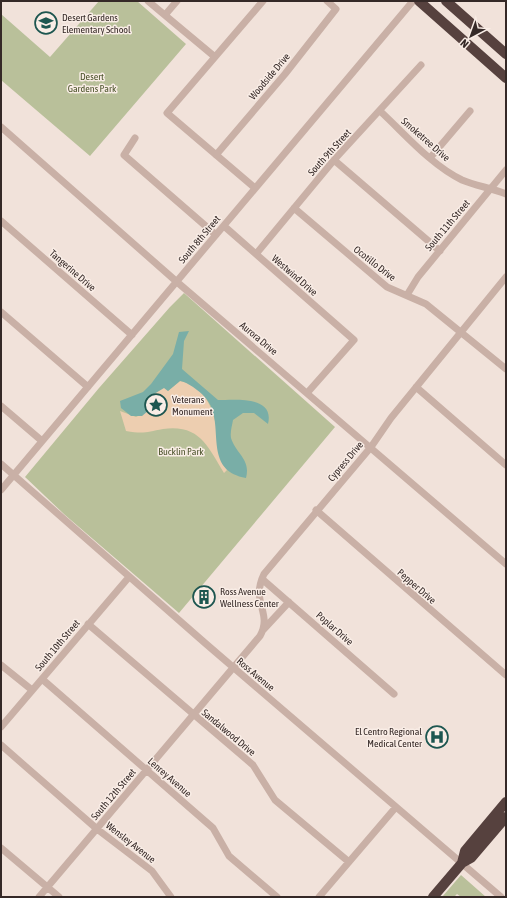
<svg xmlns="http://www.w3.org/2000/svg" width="507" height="898" viewBox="0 0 507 898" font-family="'Asap Condensed',sans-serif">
  <rect width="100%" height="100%" fill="#f1e2da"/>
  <path fill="#b9c09a" d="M99,1h38l49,43 -96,112 -89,-76v-66l49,43z
    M184,293l151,134 -156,186 -114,-98 -40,-38 74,-89 71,-81z
    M461,875l25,22h-25l-4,-3 -3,3h-12z"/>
  <path fill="#edceb0" d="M180,381c37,7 37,53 42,82l5,7 -3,3c-16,-26 -24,-49 -61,-44 -16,3 -19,5 -37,2l-6,-20 16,6 12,-6 6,-17 10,-7 4,4z"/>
  <path fill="#79aea7" d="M189,331l-5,10 -2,28 36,31c16,0 57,-5 50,24l-14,-11h-11l-10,7c-1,6 -3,12 -2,18 5,16 20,21 15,40 -38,-7 -26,-41 -33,-66 -2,-9 -9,-17 -16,-22 -5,-4 -11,-8 -17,-9l-12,10 -4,-3 -10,6 -6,17 -6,5h-11l-10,-8 -1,-7 23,-9 8,-8 22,-30 6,-22z"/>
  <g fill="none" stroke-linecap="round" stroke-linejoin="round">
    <path stroke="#c9b0a6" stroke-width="7" d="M148,1l67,56
      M165,15l12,-14
      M380,111c25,23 51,54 82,69 14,6 30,8 44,14
      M1,127l176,155 329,282
      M135,138l-11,17 92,80
      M216,155l69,-81 51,-65 -9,-8
      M430,158l40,-47
      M334,160l106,91
      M255,188l-88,-75 96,-112
      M294,208l93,79 39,17 80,65
      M1,221l131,114
      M224,226l130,114 -46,52
      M256,254l78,-94 87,-95
      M407,295l11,-18 88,-107
      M1,312l87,75
      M416,387l90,78
      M1,406l41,35
      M1,464l204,179 296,254
      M1,490l412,-489
      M316,510l190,165
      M262,579l132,115
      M88,624l165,141 22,35 74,62
      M263,630l26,-28
      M1,665l31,25
      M42,679l171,149 16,28 48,41
      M1,727l128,-150
      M1,745l96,84 55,42 19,26
      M1,848l58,49
      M39,897l221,-261c13,-24 -10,-33 4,-62l107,-127 20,-29 115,-141
      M319,897l77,-90"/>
    <path stroke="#56413e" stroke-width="10" d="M419,1l87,77
      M446,1l60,53
      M462,863l3,-12 41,-49
      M433,897l29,-34 9,-5 35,-41"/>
  </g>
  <defs>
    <g id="school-ring" transform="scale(1.15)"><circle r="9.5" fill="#f9ede6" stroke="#1d5650" stroke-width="1.5"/><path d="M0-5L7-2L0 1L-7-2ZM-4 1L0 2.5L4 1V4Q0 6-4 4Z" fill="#1d5650"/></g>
    <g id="sight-ring" transform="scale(1.15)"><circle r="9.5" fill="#f9ede6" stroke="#1d5650" stroke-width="1.5"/><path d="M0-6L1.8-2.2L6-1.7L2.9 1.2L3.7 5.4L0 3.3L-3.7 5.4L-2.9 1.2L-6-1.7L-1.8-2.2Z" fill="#1d5650"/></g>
    <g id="building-ring" transform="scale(1.15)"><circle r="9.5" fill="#f9ede6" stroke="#1d5650" stroke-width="1.5"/><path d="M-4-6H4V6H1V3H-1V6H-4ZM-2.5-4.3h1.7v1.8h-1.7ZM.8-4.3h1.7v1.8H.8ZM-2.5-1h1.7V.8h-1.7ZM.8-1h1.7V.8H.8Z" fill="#1d5650"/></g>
    <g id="hospital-ring" transform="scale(1.15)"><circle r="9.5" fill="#f9ede6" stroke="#1d5650" stroke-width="1.5"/><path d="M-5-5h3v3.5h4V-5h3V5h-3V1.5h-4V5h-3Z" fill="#1d5650"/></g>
  </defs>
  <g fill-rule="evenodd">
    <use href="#school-ring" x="46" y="23"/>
    <use href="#sight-ring" x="156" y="405"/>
    <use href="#building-ring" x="204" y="597"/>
    <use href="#hospital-ring" x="437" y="737"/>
  </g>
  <g text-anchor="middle" stroke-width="3" stroke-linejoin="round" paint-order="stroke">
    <g font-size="10" fill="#352927" stroke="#f9ede6" text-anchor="start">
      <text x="62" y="21">Desert Gardens<tspan x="62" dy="12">Elementary School</tspan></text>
      <text x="172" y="403">Veterans<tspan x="172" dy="12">Monument</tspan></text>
      <text x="220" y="595">Ross Avenue<tspan x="220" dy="12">Wellness Center</tspan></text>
      <text x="422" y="735" text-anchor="end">El Centro Regional<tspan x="422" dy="12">Medical Center</tspan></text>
    </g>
    <g font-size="10" fill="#4b532b" stroke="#f9ede6">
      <text x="92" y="80">Desert<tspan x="92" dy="12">Gardens Park</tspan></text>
      <text x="181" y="455">Bucklin Park</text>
    </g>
    <g font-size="10" fill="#352927" stroke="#f9ede6">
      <text transform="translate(269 76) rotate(-50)" y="4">Woodside Drive</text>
      <text transform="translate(426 139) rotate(41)" y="4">Smoketree Drive</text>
      <text transform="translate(329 152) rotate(-48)" y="4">South 9th Street</text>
      <text transform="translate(447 225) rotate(-50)" y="4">South 11th Street</text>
      <text transform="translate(199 239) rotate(-50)" y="4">South 8th Street</text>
      <text transform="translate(375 263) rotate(38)" y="4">Ocotillo Drive</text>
      <text transform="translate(73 270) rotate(41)" y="4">Tangerine Drive</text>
      <text transform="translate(295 275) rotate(41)" y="4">Westwind Drive</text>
      <text transform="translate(259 338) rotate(40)" y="4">Aurora Drive</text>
      <text transform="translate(345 461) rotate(-50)" y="4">Cypress Drive</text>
      <text transform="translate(417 586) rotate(41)" y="4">Pepper Drive</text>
      <text transform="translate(335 628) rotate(41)" y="4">Poplar Drive</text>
      <text transform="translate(57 645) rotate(-50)" y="4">South 10th Street</text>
      <text transform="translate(256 674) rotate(40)" y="4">Ross Avenue</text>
      <text transform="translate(229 732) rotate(40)" y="4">Sandalwood Drive</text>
      <text transform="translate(170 777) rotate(41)" y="4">Lenrey Avenue</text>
      <text transform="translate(113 794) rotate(-50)" y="4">South 12th Street</text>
      <text transform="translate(131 842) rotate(38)" y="4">Wensley Avenue</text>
    </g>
  </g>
  <rect width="507" height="898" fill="none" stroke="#352927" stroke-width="4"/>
  <g transform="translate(471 36) rotate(221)" stroke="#f9ede6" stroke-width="3" paint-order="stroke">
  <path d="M0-3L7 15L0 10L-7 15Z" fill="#352927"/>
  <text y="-6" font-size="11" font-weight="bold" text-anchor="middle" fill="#352927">N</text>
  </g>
</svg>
